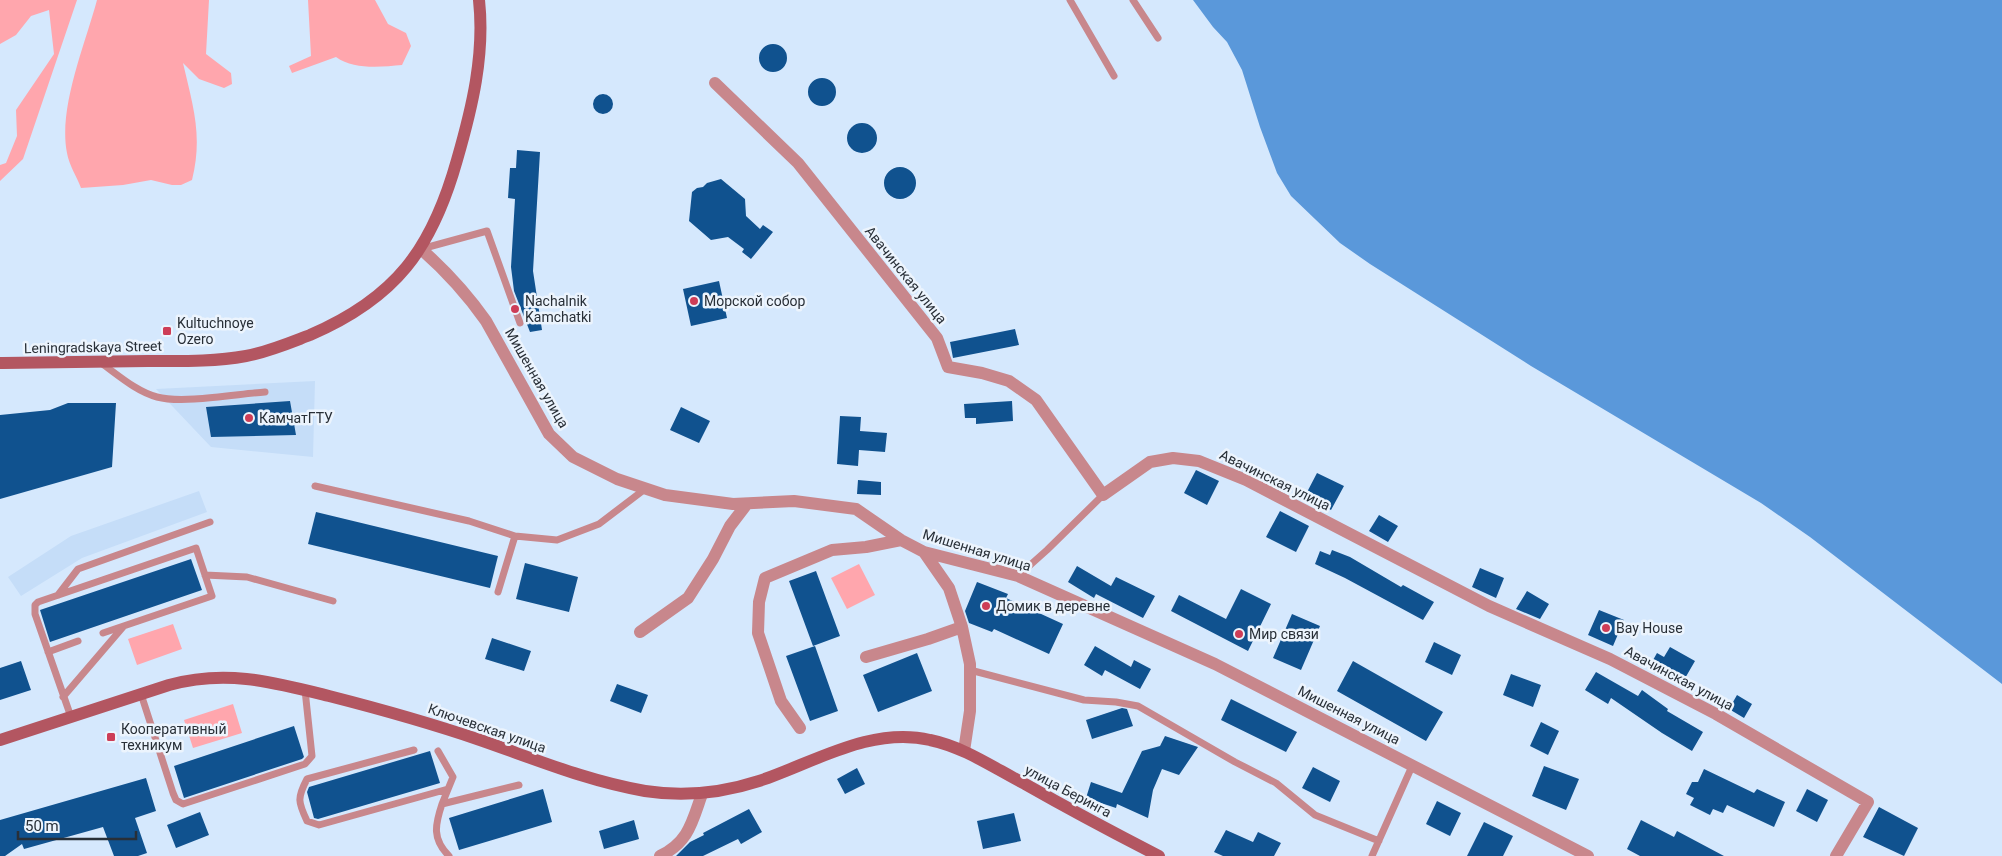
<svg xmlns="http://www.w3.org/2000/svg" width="2002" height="856" viewBox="0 0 2002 856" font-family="Roboto,sans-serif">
  <rect width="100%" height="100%" fill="#d5e8fd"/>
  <path fill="#c5ddf8" d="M315,381l-2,76 -102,-10 -55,-58z
    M199,491l8,21 -125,46 -61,38 -13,-19 63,-41z"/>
  <path fill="#ffa6ad" d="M0,0h77l-54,159 -23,22v-16l6,-2 11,-27 -1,-26 38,-56 -5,-44 -18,6 -15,19 -16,9z
    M97,0h112l-3,54 25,19 1,11 -8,4 -25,-9 -16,-16c10,43 20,73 9,117l-11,5h-9l-21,-5 -28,5 -42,3c-4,-11 -12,-23 -14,-35 -9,-45 18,-108 30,-153z
    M308,0h67l13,24 18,9 5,13 -9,19c-21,2 -48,5 -66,-8l-44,16 -3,-7 22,-10z
    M859,564l16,31 -28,14 -16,-31z
    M173,624l9,25 -45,16 -9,-26z
    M233,704l9,29 -49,15 -9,-28z"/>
  <path fill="#5a98da" d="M1193,0h809v684l-192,-147 -49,-34 -230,-137 -161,-102 -30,-21 -49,-47 -14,-23 -17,-46 -18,-57 -15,-28 -14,-15z"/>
  <path fill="#10528f" d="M759 58a14 14 0 1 1 28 0a14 14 0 1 1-28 0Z
    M808 92a14 14 0 1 1 28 0a14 14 0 1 1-28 0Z
    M593 104a10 10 0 1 1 20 0a10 10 0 1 1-20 0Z
    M847 138a15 15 0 1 1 30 0a15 15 0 1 1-30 0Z
    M517,150l23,2 -7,119 9,59 -12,2 -16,-41 -3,-24 4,-68 -7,-1 2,-30h6z
    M884 183a16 16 0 1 1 32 0a16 16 0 1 1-32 0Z
    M721,179l24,20 1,17 14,13 3,-4 10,7 -22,27 -9,-7 2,-3 -16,-12 -17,3 -22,-19 3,-29 5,-4 6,-1 4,-4z
    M719,281l8,37 -36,8 -8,-37z
    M1015,329l4,16 -66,13 -3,-16z
    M290,401l6,34 -85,2 -5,-30z
    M1012,401l1,20 -37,3v-6h-11l-1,-14z
    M68,403h48l-4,64 -112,32v-84l50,-5z
    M681,407l29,14 -11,22 -29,-13z
    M840,416l21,1 -1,14 27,2 -2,19 -26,-2 -1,16 -21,-2z
    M1196,470l23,11 -12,24 -23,-12z
    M1317,473l27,13 -13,24 -26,-14z
    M858,480l23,2v13l-24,-1z
    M1280,511l29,15 -13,26 -30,-15z
    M316,512l182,44 -8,32 -182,-44z
    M1379,515l19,11 -10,16 -19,-11z
    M1332,550l18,7 51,30 2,-2 31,17 -11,18 -78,-42 -30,-14 5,-13 10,4z
    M191,559l11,31 -152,52 -10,-32z
    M525,563l53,14 -9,35 -53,-13z
    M1077,566l34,20 5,-9 39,19 -12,22 -47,-24 -2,4 -26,-16z
    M1480,568l24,10 -8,20 -24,-11z
    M816,571l24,65 -27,10 -24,-65z
    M977,582l31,12 -2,4 57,26 -14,30 -55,-25 -2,3 -23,-9 -4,-12z
    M1241,589l30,15 -23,47 -77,-40 8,-16 47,24z
    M1527,591l22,13 -9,15 -24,-10z
    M1599,610l25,10 -11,26 -25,-11z
    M1292,614l28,12 -19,44 -28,-12z
    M492,638l39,13 -7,20 -39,-12z
    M1434,642l27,13 -9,20 -27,-13z
    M815,646l23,65 -28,10 -24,-65z
    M1095,646l36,21 3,-7 17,9 -11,20 -35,-19 -3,6 -18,-11z
    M1670,647l25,14 -11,19 -15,-9 -4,7 -17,-9 9,-16 7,4z
    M917,653l15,38 -54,21 -15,-37z
    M21,661l10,29 -31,10v-32z
    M1353,661l90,51 -17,29 -89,-50z
    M1596,672l42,24 4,-6 26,19 -1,2 36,21 -11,19 -30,-18 -51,-35 -3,6 -23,-14z
    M1511,674l30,11 -8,22 -30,-12z
    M617,684l31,11 -7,18 -31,-12z
    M1737,695l15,9 -8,14 -15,-9z
    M1231,699l66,33 -11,20 -65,-32z
    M1122,708l5,1 6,17 -41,13 -6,-19z
    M1541,722l18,9 -11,24 -18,-9z
    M294,726l10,31 -2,2 -118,39 -10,-32z
    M1165,736l33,11 -19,28 -17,-6 -9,21 -5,28 -31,-14 -1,4 -30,-10 5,-16 31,11 20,-42 18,-5z
    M430,751l10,32 -122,36 -4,-1 -7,-26 2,-5z
    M1544,766l35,13 -13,31 -34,-14z
    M1313,767l27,14 -10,21 -28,-14z
    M857,768l8,16 -20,10 -8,-15z
    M1704,769l50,24 3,-4 28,13 -11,25 -47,-22 -4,8 -10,-4 -3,6 -20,-10 4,-7 -8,-4 6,-12h6z
    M146,778l10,33 -21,7 12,35 -9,3h-24l-11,-29 -79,22 -2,-5 -17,12h-5v-36z
    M543,789l9,33 -93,28 -10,-32z
    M1807,789l21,11 -11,22 -21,-11z
    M1437,801l24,12 -11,23 -24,-12z
    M1879,807l39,21 -14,28 -41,-19z
    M749,809l13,23 -21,12 -3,-5 -35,17h-27l14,-14 14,-7 -1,-2z
    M200,812l9,23 -33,13 -9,-23z
    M1014,813l7,28 -38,8 -6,-28z
    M634,820l5,19 -35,10 -5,-18z
    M1641,820l33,17 3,-6 47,25h-84l-13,-7z
    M1484,822l29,14 -10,20h-36z
    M1226,830l27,12 5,-10 23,11 -7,13h-51l-9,-4z"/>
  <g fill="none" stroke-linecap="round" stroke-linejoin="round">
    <path stroke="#c8878c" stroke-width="7" d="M1070,0l44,76
      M1133,0l25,38
      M421,249l66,-18 33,92
      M101,363c17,12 36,29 56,34 26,7 80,-3 108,-5
      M315,486l154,35 46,15
      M205,575l42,2 86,24
      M1018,576l29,-26 56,-55
      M498,592l17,-56 42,4 42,-16 46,-35
      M58,595l20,-26 132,-47
      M48,652l30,-11
      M970,670l114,30 32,2 22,4 97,56 41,21 39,32 64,26
      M141,694l32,99 3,7 7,4 122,-40 7,-8 -7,-66
      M63,697l60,-70
      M71,717l-36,-103v-9l3,-3 158,-54 16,48 -109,37
      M414,750l-107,29c-10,19 -9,23 0,42l12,4 129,-36
      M438,751l15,26 -11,27
      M449,856c-17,-17 -14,-31 -7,-52l77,-19
      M1372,856l41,-92"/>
    <path stroke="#c8878c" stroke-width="12" d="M715,83l83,80 139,175 11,29 34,6 27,8 27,19 67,95 47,-33 23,-4 26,3 47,19 243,126 121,53 106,55 152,88 -32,54
      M421,249c25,22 46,45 65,72l63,113 24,23 44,22 48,16 68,9 61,-3 62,8 45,31 23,12 94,24 197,88 373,192
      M924,552l25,36 13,39 8,37v47l-6,40
      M640,632l48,-34 25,-39 17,-33 16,-21
      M866,657l62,-18 34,-12
      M800,728l-19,-27 -23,-68 1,-31 6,-24 67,-28 34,-3 35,-7
      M660,856c29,-14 32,-34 42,-62"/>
    <path stroke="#b35661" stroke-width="12" d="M0,363c49,-1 98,-1 148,-2 32,0 65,1 98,-5 22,-4 43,-13 64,-21 86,-37 122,-86 147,-175 15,-52 28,-105 22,-160
      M0,740l169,-55c57,-16 104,-3 160,11 51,13 101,27 151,44 55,19 107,41 165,51 39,6 77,2 114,-10 54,-18 112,-55 171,-41 34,7 64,28 95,44 44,25 89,49 134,72"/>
  </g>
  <g fill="#cd3d57" stroke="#ecf4fd" stroke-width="2">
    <circle cx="694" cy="301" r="5"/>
    <circle cx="515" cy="309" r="5"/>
    <rect x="162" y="326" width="10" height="10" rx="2.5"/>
    <circle cx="249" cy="418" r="5"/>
    <circle cx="986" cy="606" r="5"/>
    <circle cx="1606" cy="628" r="5"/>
    <circle cx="1239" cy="634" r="5"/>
    <rect x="106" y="732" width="10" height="10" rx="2.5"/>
  </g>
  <g text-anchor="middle" stroke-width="5" stroke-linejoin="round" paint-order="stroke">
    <g font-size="14" fill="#282f37" stroke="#ecf4fd">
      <text transform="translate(906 275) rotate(51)" y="5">Авачинская улица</text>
      <text transform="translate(93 347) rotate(-1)" y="5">Leningradskaya Street</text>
      <text transform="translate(537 378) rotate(60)" y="5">Мишенная улица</text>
      <text transform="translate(1275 480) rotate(26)" y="5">Авачинская улица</text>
      <text transform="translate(977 550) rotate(17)" y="5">Мишенная улица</text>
      <text transform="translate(1679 678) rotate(28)" y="5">Авачинская улица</text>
      <text transform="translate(1349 715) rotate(27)" y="5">Мишенная улица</text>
      <text transform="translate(487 728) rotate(19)" y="5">Ключевская улица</text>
      <text transform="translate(1068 791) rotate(28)" y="5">улица Беринга</text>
    </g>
    <g font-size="14" fill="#282f37" stroke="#ecf4fd" text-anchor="start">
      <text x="525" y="306">Nachalnik<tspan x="525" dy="16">Kamchatki</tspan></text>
      <text x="704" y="306">Морской собор</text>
      <text x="177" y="328">Kultuchnoye<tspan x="177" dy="16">Ozero</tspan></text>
      <text x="259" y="423">КамчатГТУ</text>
      <text x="996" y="611">Домик в деревне</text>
      <text x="1616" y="633">Bay House</text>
      <text x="1249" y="639">Мир связи</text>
      <text x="121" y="734">Кооперативный<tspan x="121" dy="16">техникум</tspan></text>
    </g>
  </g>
  <path d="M18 831v8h118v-8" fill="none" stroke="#282f37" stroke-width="2.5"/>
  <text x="25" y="831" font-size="15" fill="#282f37" stroke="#ecf4fd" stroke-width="4" paint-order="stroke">50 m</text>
</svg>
